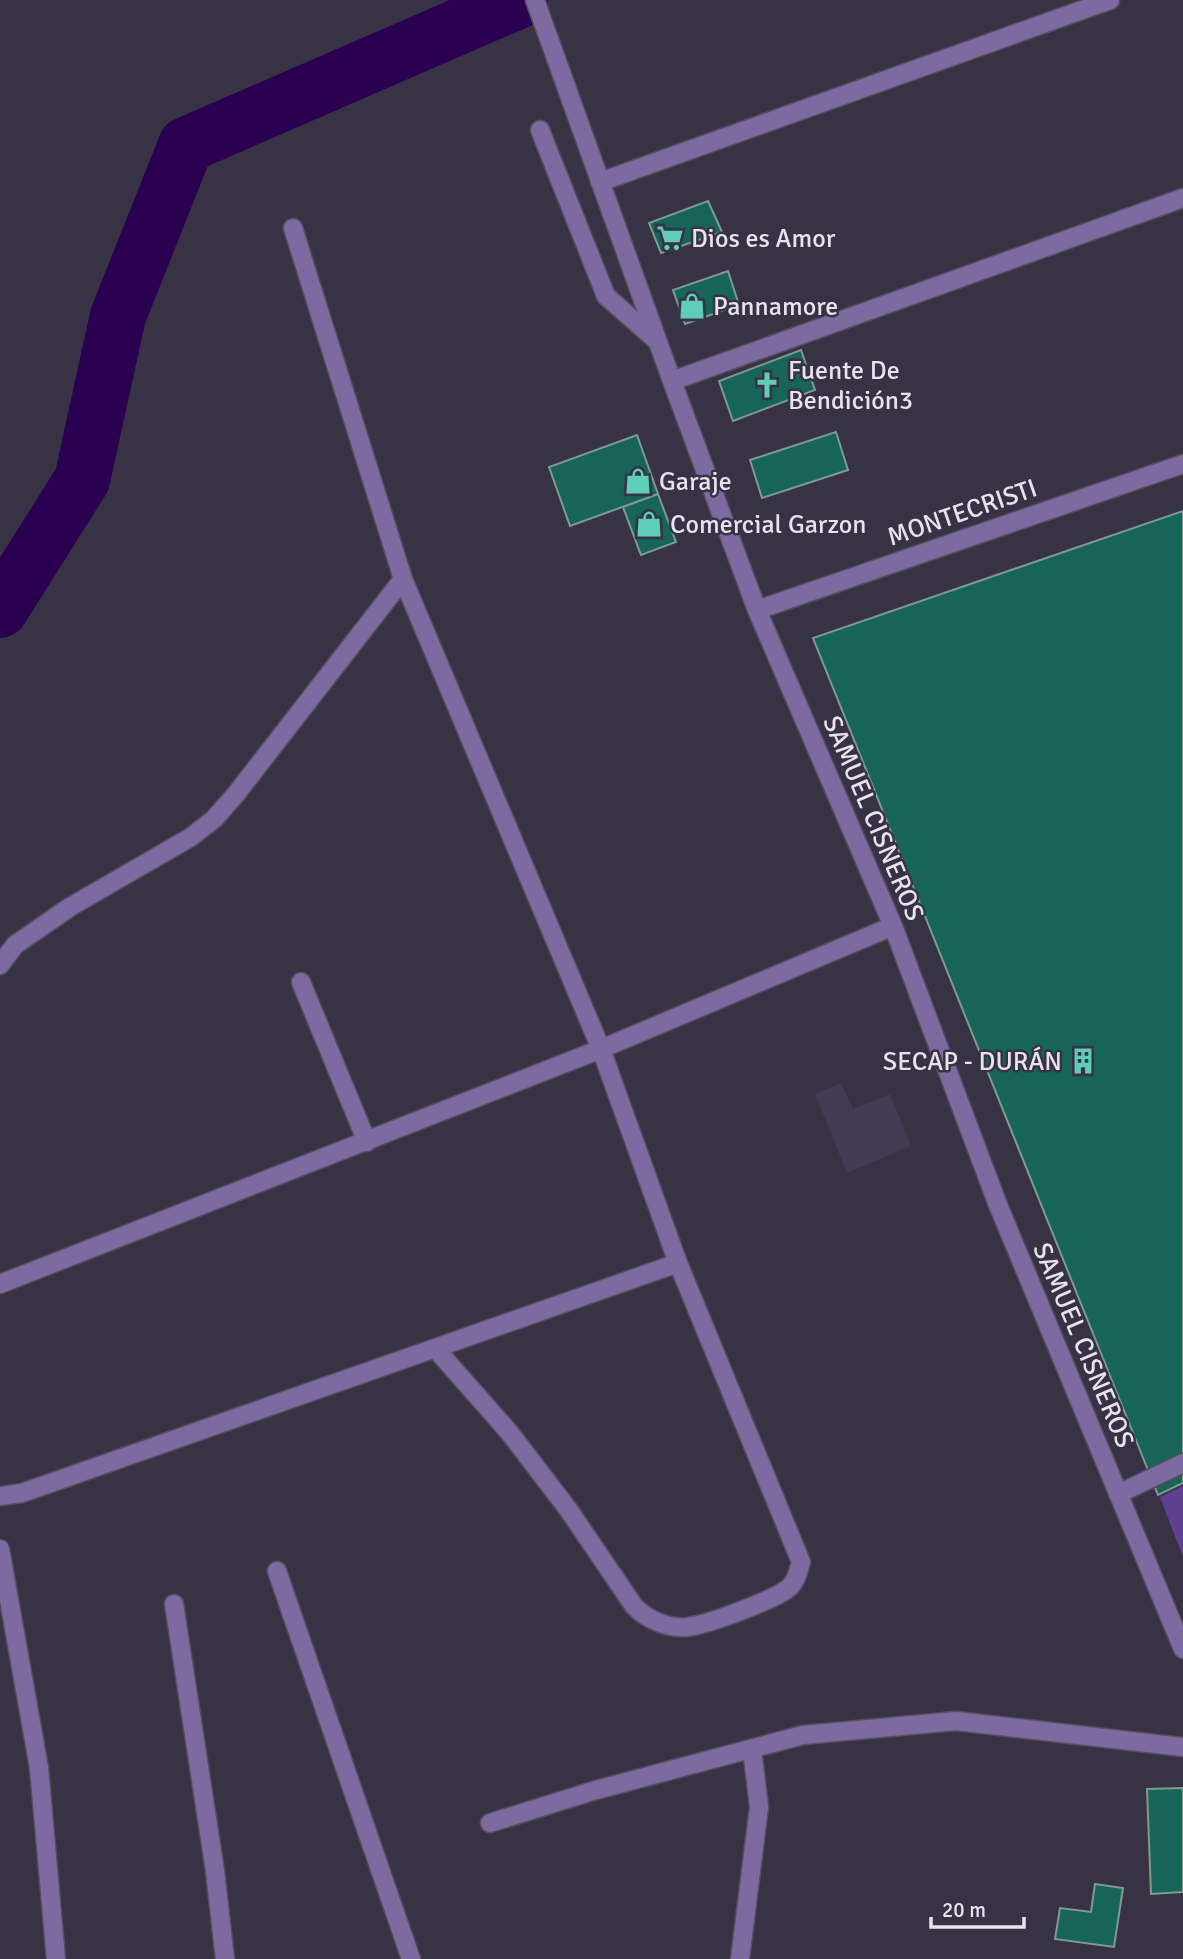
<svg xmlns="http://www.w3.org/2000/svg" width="1183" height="1959" viewBox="0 0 1183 1959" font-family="Signika,sans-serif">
  <rect width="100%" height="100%" fill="#383245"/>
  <path fill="#433b54" d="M841,1083l12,26 37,-15 21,52 -64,27 -32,-79z"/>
  <path fill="#5f408f" d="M1183,1486v71l-23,-60z"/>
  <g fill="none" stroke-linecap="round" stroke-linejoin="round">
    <path stroke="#2a0151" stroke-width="56" d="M0,610l82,-130 36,-164 68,-171 334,-145"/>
  </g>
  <path fill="#166558" stroke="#7e9a93" stroke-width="2" d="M708,201l14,31 -61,21 -12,-30z
    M728,271l11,34 -54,19 -12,-34z
    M801,350l14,40 -82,31 -14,-40z
    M836,432l12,38 -86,28 -12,-38z
    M637,435l21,59 -88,32 -21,-59z
    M658,494l18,48 -35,13 -18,-48z
    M1183,511v972l-25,12 -345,-857z
    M1183,1788v104l-32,2 -4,-105z
    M1095,1884l28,4 -9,59 -59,-8 5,-31 31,4z"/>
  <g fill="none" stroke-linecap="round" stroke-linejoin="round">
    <g stroke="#544e60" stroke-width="21">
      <path id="minor" d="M535,0l137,381 85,229 136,316 105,279 185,444
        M540,130l66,166 50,44
        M600,182l510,-182
        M293,228l110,351 198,470 77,214 123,299c-3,11 -5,21 -15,28 -18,12 -77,34 -98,37 -19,2 -41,-7 -54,-21l-66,-97 -59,-77 -74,-84
        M672,381l511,-183
        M757,610l426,-146
        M0,965l15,-20 55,-38 121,-70 23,-18 22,-25 167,-215
        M301,982l66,160
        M0,1284l601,-235 292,-123
        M1118,1494l65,-31
        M0,1496l22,-3 656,-230
        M0,1549l39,219 17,191
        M277,1571l134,388
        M174,1604l41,267 10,88
        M490,1823l106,-33 207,-55 153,-14 227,26
        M740,1959l19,-152 -7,-58"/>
    </g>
    <use href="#minor" stroke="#7d6aa1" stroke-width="18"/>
  </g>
  <defs>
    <g id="supermarket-bare" transform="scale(2.1)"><path d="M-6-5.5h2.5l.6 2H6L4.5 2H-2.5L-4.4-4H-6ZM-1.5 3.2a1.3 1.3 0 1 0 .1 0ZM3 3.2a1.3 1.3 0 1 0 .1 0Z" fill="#5eceb8" stroke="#383245" stroke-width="2.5" paint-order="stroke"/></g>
    <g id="shop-bare" transform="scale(2.1)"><path d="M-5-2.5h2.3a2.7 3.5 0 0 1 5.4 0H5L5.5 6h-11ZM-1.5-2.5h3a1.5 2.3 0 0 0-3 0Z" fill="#5eceb8" stroke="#383245" stroke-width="2.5" paint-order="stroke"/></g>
    <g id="church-bare" transform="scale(2.1)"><path d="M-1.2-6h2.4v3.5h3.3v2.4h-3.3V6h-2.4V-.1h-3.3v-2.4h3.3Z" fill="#5eceb8" stroke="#383245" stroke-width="2.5" paint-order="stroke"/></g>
    <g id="building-bare" transform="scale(2.1)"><path d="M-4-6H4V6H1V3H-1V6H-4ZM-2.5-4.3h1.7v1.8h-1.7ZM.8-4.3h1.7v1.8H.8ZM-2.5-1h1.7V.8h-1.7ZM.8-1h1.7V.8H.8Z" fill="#5eceb8" stroke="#383245" stroke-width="2.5" paint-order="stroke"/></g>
  </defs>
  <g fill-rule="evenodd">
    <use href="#supermarket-bare" x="670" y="238"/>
    <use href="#shop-bare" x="692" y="306"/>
    <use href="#church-bare" x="767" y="385"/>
    <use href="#shop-bare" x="638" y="481"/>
    <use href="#shop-bare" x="649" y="524"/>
    <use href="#building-bare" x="1083" y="1061"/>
  </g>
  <g text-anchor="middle" stroke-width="5" stroke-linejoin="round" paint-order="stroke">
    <g font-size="26" fill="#e7e3ef" stroke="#383245" text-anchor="start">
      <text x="691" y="247">Dios es Amor</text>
      <text x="713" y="315">Pannamore</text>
      <text x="788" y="379">Fuente De<tspan x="788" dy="30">Bendición3</tspan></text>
      <text x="659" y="490">Garaje</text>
      <text x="670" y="533">Comercial Garzon</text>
      <text x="1062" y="1070" text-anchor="end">SECAP - DURÁN</text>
    </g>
    <g font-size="26" fill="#e7e3ef" stroke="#383245">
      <text transform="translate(962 512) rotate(-19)" y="9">MONTECRISTI</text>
      <text transform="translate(874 818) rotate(67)" y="9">SAMUEL CISNEROS</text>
      <text transform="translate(1084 1345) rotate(67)" y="9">SAMUEL CISNEROS</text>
    </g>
  </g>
  <path d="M931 1917v10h93v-10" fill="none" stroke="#e7e3ef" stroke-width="3.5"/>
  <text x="942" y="1917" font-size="21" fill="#e7e3ef" stroke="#383245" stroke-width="5" paint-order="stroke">20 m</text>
</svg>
